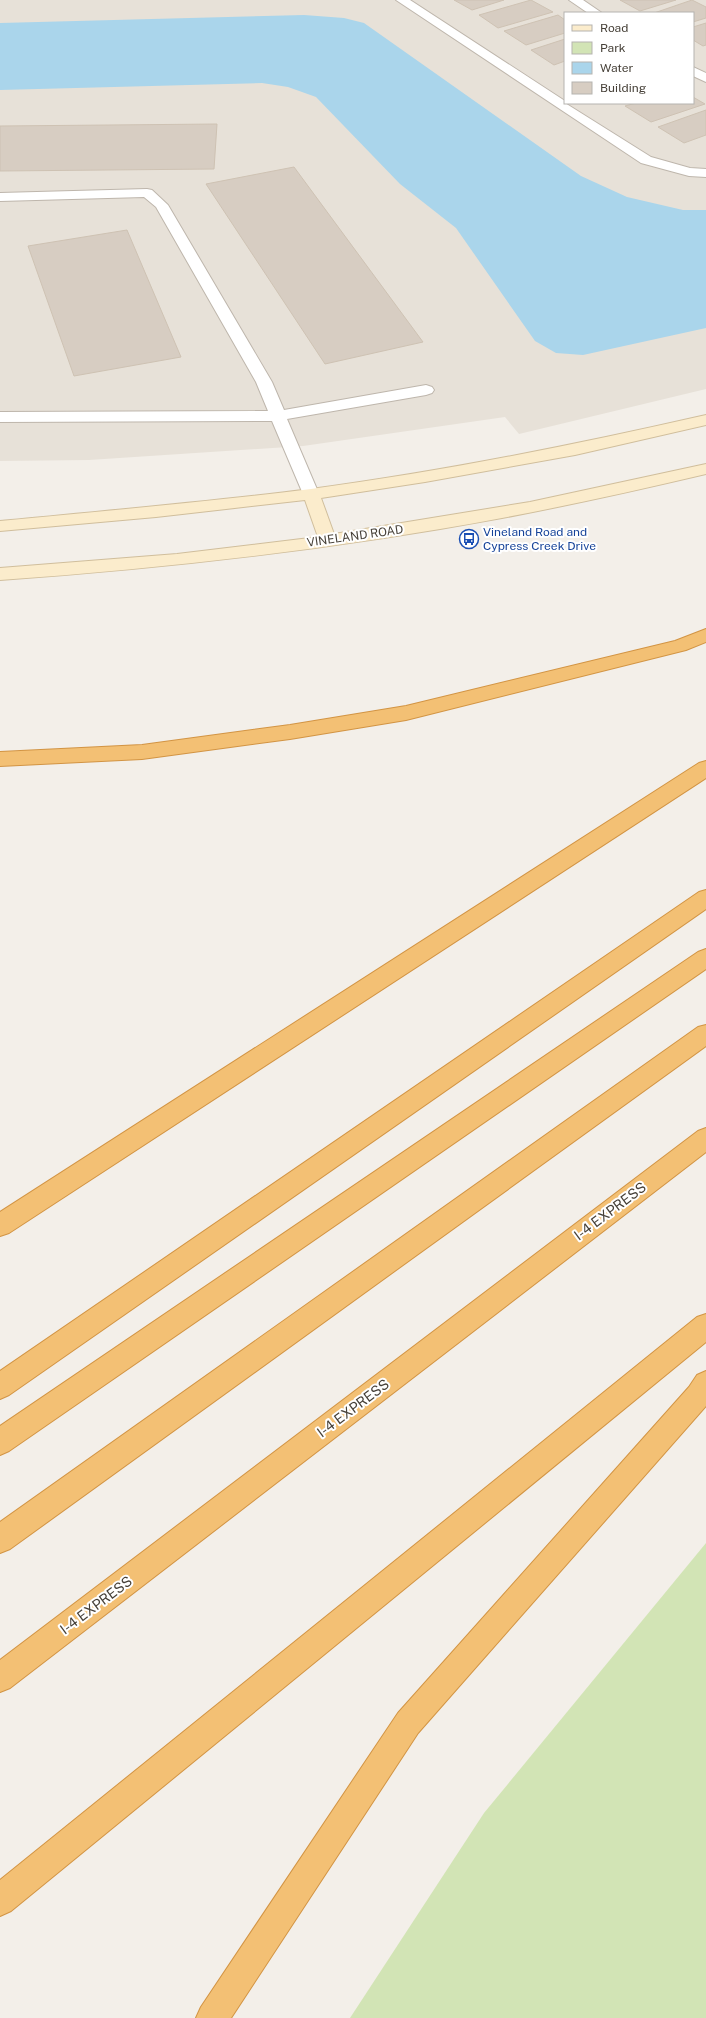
<svg xmlns="http://www.w3.org/2000/svg" width="706" height="2018" viewBox="0 0 706 2018" font-family="'Public Sans',sans-serif">
  <rect width="100%" height="100%" fill="#f3efe9"/>
  <path fill="#e7e1d8" fill-rule="evenodd" d="M0,0h706v389l-187,45 -14,-17 -202,29 -214,14 -89,1zM565,13h128v90h-128z"/>
  <path fill="#d2e4b5" d="M706,1543v475h-356l134,-205z"/>
  <path fill="#aad5eb" d="M304,15l40,3 20,5 217,153 46,21 56,13h23v118l-123,27 -27,-2 -21,-12 -79,-113 -56,-44 -84,-87 -28,-10 -26,-4 -262,7v-67z"/>
  <path fill="#d7cdc2" stroke="#cec2b3" d="M454,0h50l-32,10z
    M531,0l22,12 -55,16 -19,-13z
    M620,0h56l-36,11z
    M692,0l14,7v11l-13,4v-9h-39z
    M558,15l7,5v13l-39,12 -22,-14z
    M706,23v22l-3,1 -10,-6v-13z
    M565,39v22l-11,4 -23,-15z
    M693,97l12,7 -54,18 -26,-16 11,-3h57z
    M706,110v25l-22,8 -26,-16z
    M217,124l-3,45 -214,2v-45z
    M294,167l129,175 -98,22 -119,-180z
    M127,230l54,127 -107,19 -46,-130z"/>
  <g fill="none" stroke-linecap="round" stroke-linejoin="round">
    <g stroke="#beb6ac" stroke-width="2">
      <path id="lane" d="M147,189l5,1 16,15 104,177 12,28 142,-25 6,2 2,3 -2,3 -6,2 -139,24 32,75 -2,4 -6,1 -6,-1 -2,-4 -31,-73 -272,1v-10l268,-1 -12,-29 -100,-175 -12,-10 -144,4v-8z"/>
    </g>
    <g stroke="#beb6ac" stroke-width="2">
      <path id="street" d="M396,0h14l155,101v2l86,54 39,11 16,1v8l-17,-1 -48,-13z
        M569,0h14l19,13h-14z
        M693,67l13,6v9l-13,-6z"/>
    </g>
    <g stroke="#d0be9c" stroke-width="2">
      <path id="secondary" d="M706,415v10l-131,30 -150,27 -104,16 13,36 196,-32 176,-38v10c-68,16 -135,31 -204,44 -166,31 -333,50 -502,62v-12l177,-14 141,-17 -13,-37 -149,17 -156,14v-10c104,-10 207,-19 311,-32 133,-18 264,-44 395,-74z"/>
    </g>
    <g stroke="#d29444" stroke-width="2">
      <path id="highway" d="M706,629v13l-20,8 -280,70 -116,19 -148,20 -142,7v-14l142,-7 148,-20 116,-19 269,-65z
        M706,761v17l-697,455 -9,3v-24l699,-449z
        M706,890v19l-697,486 -9,4v-28l699,-479z
        M706,949v20l-697,482 -9,4v-29l698,-474z
        M706,1025v21l-696,503 -10,4v-31l698,-495z
        M706,1128v24l-696,536 -10,4v-32l698,-529z
        M706,1314v28l-695,569 -11,5v-36l697,-563z
        M706,1371v35l-288,327 -187,285h-35l5,-11 197,-294 291,-326 8,-12z"/>
    </g>
    <use href="#lane" fill="#fff" fill-rule="evenodd"/>
    <use href="#street" fill="#fff" fill-rule="evenodd"/>
    <use href="#secondary" fill="#fbeccc" fill-rule="evenodd"/>
    <use href="#highway" fill="#f3c074" fill-rule="evenodd"/>
  </g>
  <defs>
    <g id="bus-ring" transform="scale(1)"><circle r="9.5" fill="#fff" stroke="#1a4fb4" stroke-width="1.5"/><path d="M-5-6H5V4H4V6H2V4H-2V6H-4V4H-5ZM-3.5-4V0h7V-4ZM-3.5 1.2v1.5H-2V1.2ZM2 1.2v1.5H3.5V1.2Z" fill="#1a4fb4"/></g>
  </defs>
  <g fill-rule="evenodd">
    <use href="#bus-ring" x="469" y="539"/>
  </g>
  <g text-anchor="middle" stroke-width="4" stroke-linejoin="round" paint-order="stroke">
    <g font-size="12" fill="#164399" stroke="#fff" text-anchor="start">
      <text x="483" y="536">Vineland Road and<tspan x="483" dy="14">Cypress Creek Drive</tspan></text>
    </g>
    <g font-size="12" fill="#464038" stroke="#fff">
      <text transform="translate(355 536) rotate(-8)" y="4">VINELAND ROAD</text>
    </g>
    <g font-size="14" fill="#464038" stroke="#fff">
      <text transform="translate(610 1211) rotate(-37)" y="5">I-4 EXPRESS</text>
      <text transform="translate(353 1408) rotate(-37)" y="5">I-4 EXPRESS</text>
      <text transform="translate(96 1605) rotate(-37)" y="5">I-4 EXPRESS</text>
    </g>
  </g>
  <rect x="564" y="12" width="130" height="92" fill="#ffffff" stroke="#b5b3af"/>
  <rect x="572" y="25" width="20" height="6" fill="#fbeccc" stroke="#b5b3af"/>
  <text x="600" y="32" font-size="12" fill="#464038">Road</text>
  <rect x="572" y="42" width="20" height="12" fill="#d2e4b5" stroke="#b5b3af"/>
  <text x="600" y="52" font-size="12" fill="#464038">Park</text>
  <rect x="572" y="62" width="20" height="12" fill="#aad5eb" stroke="#b5b3af"/>
  <text x="600" y="72" font-size="12" fill="#464038">Water</text>
  <rect x="572" y="82" width="20" height="12" fill="#d7cdc2" stroke="#b5b3af"/>
  <text x="600" y="92" font-size="12" fill="#464038">Building</text>
</svg>
